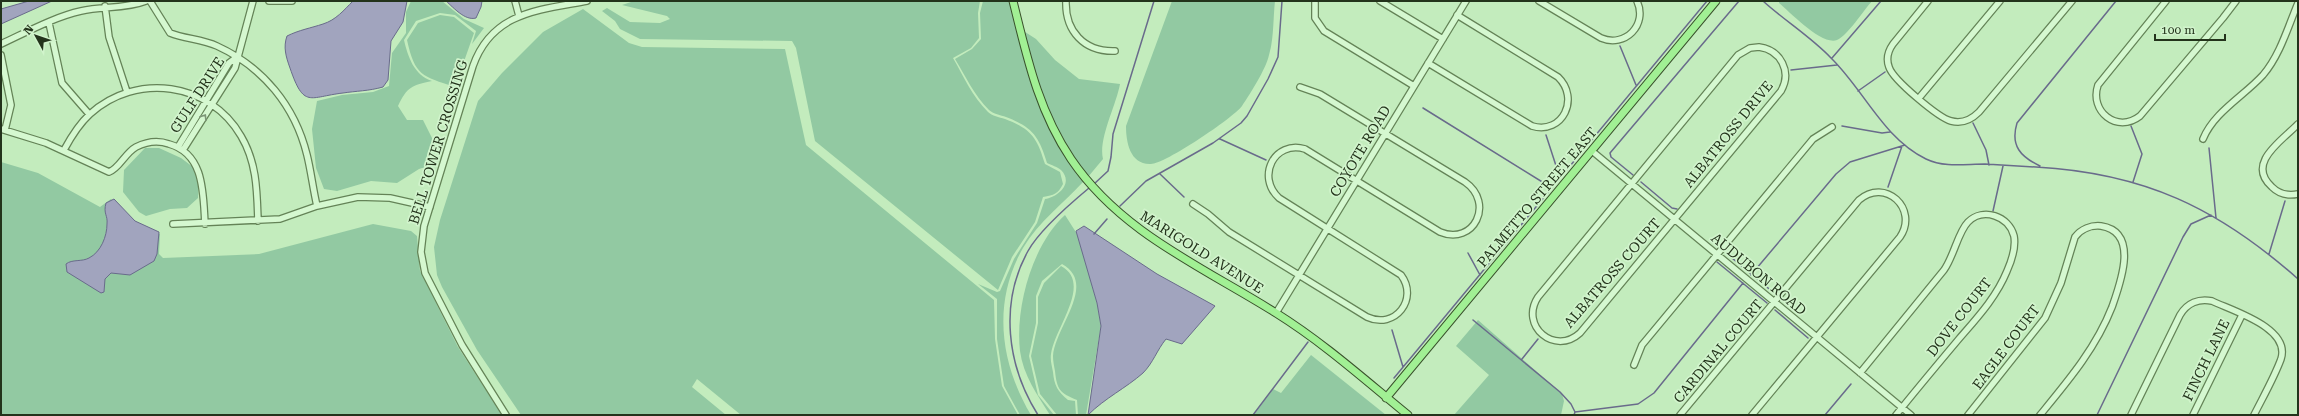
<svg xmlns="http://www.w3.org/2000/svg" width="2299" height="416" viewBox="0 0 2299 416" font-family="'Roboto Serif',serif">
  <rect width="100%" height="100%" fill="#c3ecbd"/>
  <path fill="#92c9a2" d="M411,1h31l22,18 20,9 -12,16 4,-13 -21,-16 -15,-2 -24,8 -12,19c4,17 10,35 28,41 -20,4 -25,6 -34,25l9,14h16l14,28 -8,18 -10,3 -22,14 -26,-2 -34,10 -13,-2 -8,-21 -4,-39 5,-28 25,-6 31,-3 16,-6 3,-33 14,-20v-21z
    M634,1h346l-2,12 1,25 -8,10 -18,10c11,19 19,38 35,54 4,4 11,5 17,7 26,10 32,18 40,45l15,8 3,12c-5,10 -9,11 -20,13l-8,25 -23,35 -14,33 -183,-149 -19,-93 -4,-7 -152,-2 -20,-10 -5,-8 -13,-10 5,-3 23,14 30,1 10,-4 -3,-3 -45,-11z
    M983,1h27c9,35 15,72 30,106 12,26 29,50 44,74 -20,22 -45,40 -61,67 -31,54 -23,115 8,167h-11l-16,-29 -7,-47v-40l-19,-15 19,8 3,-1 14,-32 23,-36 8,-24c13,-2 29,-16 16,-29 -3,-3 -10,-5 -14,-7 -8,-27 -15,-36 -41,-46 -5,-2 -13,-3 -17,-7 -15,-15 -23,-33 -34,-51l17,-10 9,-10 -1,-26z
    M1172,1h103c-2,18 -1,37 -6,54 -3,14 -19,39 -27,51 -9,12 -77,58 -91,58 -21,1 -25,-22 -25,-38z
    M1779,1h93c-8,9 -25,35 -35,39 -15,6 -47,-28 -58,-37z
    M583,9l46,34 13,4 143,2 21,96 188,155 1,39 7,47 16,29h-277l-44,-36 -5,8 34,28h-205l-44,-65 -35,-63 -5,-12 -3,-28 6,-27 38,-119 24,-28 41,-41z
    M440,15l14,2 20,16 -19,54c-33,-11 -40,-11 -48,-47l11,-17z
    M1022,30l14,9 19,21 24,19 41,5c-4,22 -22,55 -17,75l-15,18 -25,-36 -18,-35z
    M145,148h14l22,10 12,9 6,14 -1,17 -11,10 -17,1 -24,7 -7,-4 -16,-20 1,-22z
    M1,162l37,11 62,34 11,-8 18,19 31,16 -1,20 4,4 96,-4 114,-30 38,7 6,5 3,35 38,76 44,68h-501z
    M1065,215l14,22 18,66 4,23 -15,89h-8l-1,-15c-17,-7 -20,-10 -22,-29 -1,-5 -2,-10 -2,-15 2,-29 45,-72 9,-92l-20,17 -6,15v27l-7,33 9,39 16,20h-4c-12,-19 -27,-40 -30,-64 -5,-43 12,-106 45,-136z
    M1061,266c32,17 -6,61 -10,88 -1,6 1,12 2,18 1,13 5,20 15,28l7,1 1,14h-19l-17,-21 -9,-38 7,-33v-26l6,-14z
    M1478,320l84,74 2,7 -3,14h-107l35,-40 -33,-29z
    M1311,355l75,60h-132l19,-26 8,4z"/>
  <path fill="#a1a4be" stroke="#696b8b" d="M29,1h23l-51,23v-15z
    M353,1h54l-4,21 -12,19 -3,39 -5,7c-14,4 -27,4 -40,6 -34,4 -39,16 -53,-25 -4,-11 -7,-21 -3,-32 12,-6 24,-8 36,-12 13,-4 21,-14 30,-23z
    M446,1h36l-1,6 -5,11c-11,3 -22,-10 -30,-17z
    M114,199l21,22 24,11 -2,22 -3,7 -24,14 -19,-2 -6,6 -1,13 -3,1 -34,-21 -1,-8c6,-5 16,-2 23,-6 12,-6 18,-22 18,-34 1,-9 -4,-10 -1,-21z
    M1084,226l73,48 58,32 -33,38 -16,-5c-9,11 -13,24 -23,34 -17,15 -38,25 -55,42l13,-89 -4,-23 -21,-72z"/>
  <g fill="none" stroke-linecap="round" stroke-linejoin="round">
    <path stroke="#696b8b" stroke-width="1.5" d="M1763,1c22,20 48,36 68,57 33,32 52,80 95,101 19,9 39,5 59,5 17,1 34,2 51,3 108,6 182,41 262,112
      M1620,46l16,39
      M1832,58l49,-57
      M1791,70l46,-5
      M1858,91l27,-19
      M1423,108l129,80
      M1973,123l13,27 3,15
      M1842,126l40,7 8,-1
      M2131,126l11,28 -9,28
      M1546,135l14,43
      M1220,139l46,21
      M2209,148l7,70
      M2040,166c-19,-9 -30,-20 -23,-43l99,-122
      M1160,174l24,23
      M1633,175l-22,-18 -1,-4 129,-152
      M1641,182l31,26 5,1
      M1094,184l14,-13 3,-14 2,-23 41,-133
      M1888,187l14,-41
      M1120,206l26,-25 67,-38 28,-20 6,-7 21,-37 10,-22 4,-56
      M1993,211l10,-45
      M1094,234l13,-15
      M1468,253l12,22
      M1726,253l48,40
      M2269,254l16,-53
      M1717,262l50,41
      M1751,275l85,-101 14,-12 55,-17
      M1775,310l33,28
      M1473,320l87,72 11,12 4,8 -1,3
      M1392,330l11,37
      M1522,359l16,-20
      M1394,378l313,-377
      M1575,412l63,-8 16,-11 89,-110
      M1038,415c-31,-49 -39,-112 -10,-164 11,-20 43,-48 61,-63
      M1253,415l55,-73
      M1825,415l26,-31
      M2097,415l86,-178 8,-13 20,-9"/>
    <g stroke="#648357" stroke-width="8">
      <path id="minor" d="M150,1l20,32c15,6 32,6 47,13 46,21 78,60 90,109 4,16 6,34 10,51
        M269,1h23
        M515,1l4,15
        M1066,1c-1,30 18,51 49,50
        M1315,1v17l9,13 90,55
        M1380,1l63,38
        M1539,1l62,37c24,10 47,-13 36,-37
        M1928,1l-35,43c-5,7 -7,15 -4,23 4,13 50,51 62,54 11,3 21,-2 28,-9l93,-111
        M2166,1l-68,84c-9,26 19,49 42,31l83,-98 13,-17
        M105,6l4,31 18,55
        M49,23l13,60 27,31
        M1,44c26,-12 53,-27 80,-33 21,-5 45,-2 65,-10
        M1759,47c22,3 33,25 22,44l-201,242c-25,23 -61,-7 -42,-36l200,-242 12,-7z
        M1,55l10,50 -6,25
        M1428,63l104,63c31,9 48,-28 26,-49l-101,-62
        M1919,98l81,-97
        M2298,124c-15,16 -53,39 -26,63 7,7 16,9 26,7
        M1,129l45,14 63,29c10,-3 16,-19 27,-25 10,-5 22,-7 33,-3 36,10 34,50 36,80
        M2203,139c11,-27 41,-43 60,-64 17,-20 25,-48 35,-72
        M178,147l51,-84 8,-6
        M64,150c7,-13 15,-26 26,-36 46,-42 120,-32 151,22 16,27 16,55 17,85
        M183,150l52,-82 18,-67
        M1592,151l319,264
        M1193,204l15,10 21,18 138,85c28,13 52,-18 34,-42l-122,-77c-23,-21 -5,-58 26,-49l135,83c34,14 55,-29 25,-50l-145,-88 -20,-7
        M173,224l107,-5 37,-13 41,-9 32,1 40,9
        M1276,313l190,-312
        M1634,365l8,-20 171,-206 19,-12
        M1860,373l84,-103c10,-14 14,-38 24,-48 15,-15 41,-6 46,14 2,11 -3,26 -7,35 -11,27 -31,48 -49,69 -21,25 -42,50 -62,75
        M506,415l-44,-70 -37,-72 -4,-21 3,-26 49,-160c19,-54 66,-56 114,-65
        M1680,415l179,-215c26,-23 60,9 41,37l-148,178
        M1968,415l77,-97 16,-35 14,-46c6,-8 16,-12 26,-11 39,6 19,58 11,81 -16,41 -44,74 -72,108
        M2131,415l49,-100c7,-12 19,-17 32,-14 21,10 79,27 69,58 -7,19 -18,38 -27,56
        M2193,415l49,-100"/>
    </g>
    <g stroke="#39512b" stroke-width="9">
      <path id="major" d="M1013,1c14,56 25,109 58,158 50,74 132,108 205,154 48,30 89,67 132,102
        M1386,398l330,-397"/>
    </g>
    <use href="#minor" stroke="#d5f8d0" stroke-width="5.5"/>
    <use href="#major" stroke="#a1f094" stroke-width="7"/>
  </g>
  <defs><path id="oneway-chevron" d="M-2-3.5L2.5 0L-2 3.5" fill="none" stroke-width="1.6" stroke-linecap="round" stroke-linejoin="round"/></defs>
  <use stroke="#7c9676" href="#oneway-chevron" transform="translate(204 117) rotate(-58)"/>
  <g text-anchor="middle" stroke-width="3.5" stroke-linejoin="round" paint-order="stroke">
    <g font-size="14" fill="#23331b" stroke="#d1f4cc">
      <text transform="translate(197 95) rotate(-57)" y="5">GULF DRIVE</text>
      <text transform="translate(1728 134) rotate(-51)" y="5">ALBATROSS DRIVE</text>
      <text transform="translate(438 142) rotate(-73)" y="5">BELL TOWER CROSSING</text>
      <text transform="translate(1360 151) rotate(-59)" y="5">COYOTE ROAD</text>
      <text transform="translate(1537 197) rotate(-50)" y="5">PALMETTO STREET EAST</text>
      <text transform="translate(1202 252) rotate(32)" y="5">MARIGOLD AVENUE</text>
      <text transform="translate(1612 273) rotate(-49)" y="5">ALBATROSS COURT</text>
      <text transform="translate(1759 274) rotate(40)" y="5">AUDUBON ROAD</text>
      <text transform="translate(1959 317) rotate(-52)" y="5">DOVE COURT</text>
      <text transform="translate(2006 347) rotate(-53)" y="5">EAGLE COURT</text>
      <text transform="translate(1718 351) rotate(-50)" y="5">CARDINAL COURT</text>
      <text transform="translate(2206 360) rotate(-64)" y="5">FINCH LANE</text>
    </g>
  </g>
  <rect width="2299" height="416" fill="none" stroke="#23331b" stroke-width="4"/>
  <g transform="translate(36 36) rotate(310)" stroke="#d1f4cc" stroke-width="3" paint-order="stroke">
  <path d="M0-3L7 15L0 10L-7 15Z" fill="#23331b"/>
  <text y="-6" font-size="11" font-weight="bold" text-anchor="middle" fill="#23331b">N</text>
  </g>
  <path d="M2155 34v6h70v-6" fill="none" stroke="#23331b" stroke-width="2"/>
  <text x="2161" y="34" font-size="12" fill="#23331b" stroke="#d1f4cc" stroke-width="3" paint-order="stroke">100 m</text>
</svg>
